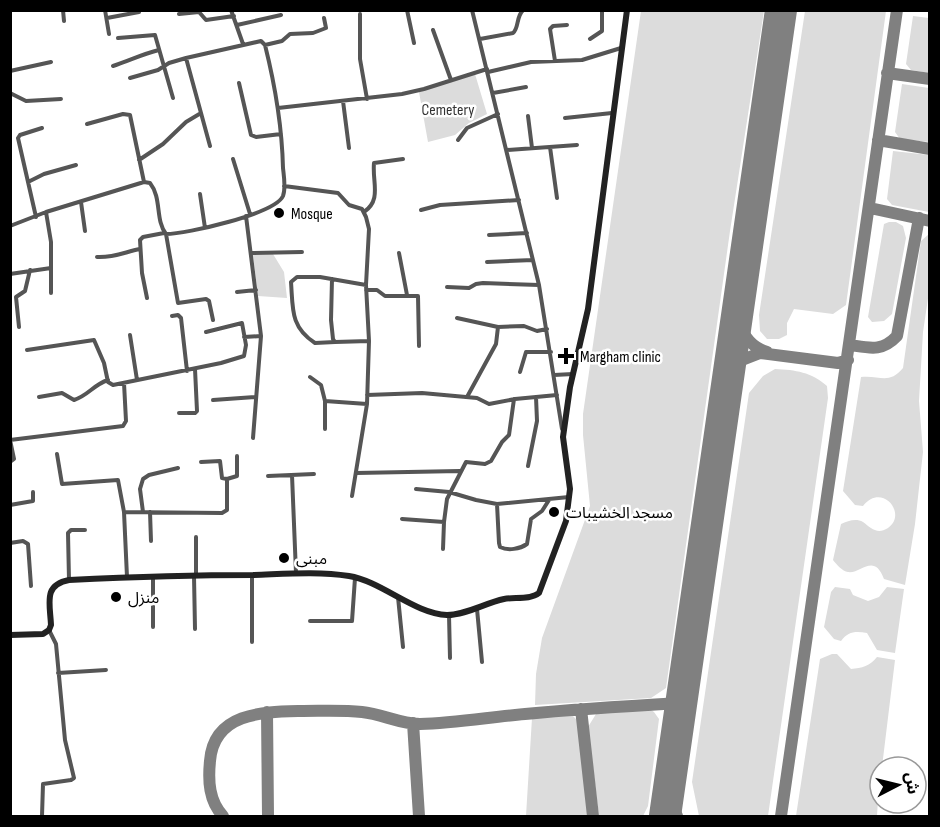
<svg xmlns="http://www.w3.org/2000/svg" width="940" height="827" viewBox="0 0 940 827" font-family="'Sofia Sans Condensed','Noto Sans Arabic',sans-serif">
  <rect width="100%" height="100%" fill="#fff"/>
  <path fill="#dcdcdc" d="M641,11h123l-34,220 -64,457 -15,10 -116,7 1,-31 6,-36 48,-132 -7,-71v-21z
    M805,11h81l-40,294 -13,9 -39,-5 -7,14v12l-8,4h-12l-7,-8 -1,-16z
    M913,16l16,2v55l-18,-3 -5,-6z
    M475,74l12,40 -18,9 -14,12 -27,7 -9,-50z
    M902,84l27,4v54l-29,-3 -5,-7z
    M893,151l36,4v57l-37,-7 -5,-6z
    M889,222h7l7,4 3,12 -14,76 -8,7 -12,1 -4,-5 16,-93z
    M929,234l1,51 -7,47 -4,69 4,51 -8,72 -10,61 -21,-6c-10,-27 -23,-5 -36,-7 -6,-1 -11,-7 -15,-12l8,-36c7,-3 15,-6 22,-2 8,6 14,13 25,6 20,-14 -6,-46 -25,-22l-8,-1 -12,-14 18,-114c19,-2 28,8 42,-9l18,-127z
    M273,254l11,18 3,26 -29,-2 -5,-41z
    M775,369c21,1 36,3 52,17l1,12 -60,418h-69l-7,-34 57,-389 14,-17z
    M835,587l15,2 3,6 15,6 11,-4 8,-10 17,2 -9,64 -18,-3 -10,-17c-11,-2 -19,-2 -26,8l-7,-2 -10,-12 7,-35z
    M832,654h5l14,15c11,-1 19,-3 26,-12l18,3 -13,107h-2l-3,49h-81l24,-157z
    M648,708l6,4 5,7 -11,87 -5,10h-44l-11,-89 8,-13 6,-2z
    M567,714l5,1 7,7 12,94h-65l6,-98z"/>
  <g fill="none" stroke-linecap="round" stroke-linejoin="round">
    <path stroke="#808080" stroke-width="12" d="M887,73l43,6
      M878,140l52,9
      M870,208l60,13
      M737,313c4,19 11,33 30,39
      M850,345c20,3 32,7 47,-9l22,-118
      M727,382l15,-22 18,-7 78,10 10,-3
      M581,709l12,107
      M267,712l1,104
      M413,723l6,93
      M668,796l9,20
      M223,816c-14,-15 -15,-35 -13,-55 4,-50 56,-49 93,-50 20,0 40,-1 59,1 20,2 38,12 58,12 35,-1 70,-7 105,-10 52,-5 103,-8 155,-11
      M781,816l116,-806"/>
    <path stroke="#808080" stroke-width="32" d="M665,816l116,-806"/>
    <path stroke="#555" stroke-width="4" d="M63,10l1,11
      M105,10l4,24
      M231,10l12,34
      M407,10l7,33
      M472,10l67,275 23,144
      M179,14l20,-2 7,8 28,-4
      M360,14v45l7,40
      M107,18l32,-6
      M237,25l44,-10
      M433,30l18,50
      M118,38l37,-3 18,63
      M480,39l33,-6c6,-5 3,-16 10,-23
      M590,39l12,-8v-21
      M186,58l24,88
      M555,61l-5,-32 3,-3 14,-1
      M113,66c16,-5 29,-12 46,-16
      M10,71l41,-9
      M488,72l43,-10 51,-2 39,-12
      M130,78l28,-8 11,-7 17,-5 75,-17 4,4 17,-4 8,-7 23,-1 13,-5 -2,-10
      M239,83l12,52 5,2 25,-3
      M10,93l16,8 35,-2
      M493,93l33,-6
      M343,101l6,47
      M278,108l124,-14 22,-5 63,-20
      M528,116l4,32
      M565,118l47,-5
      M87,124l36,-10 7,1 14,67
      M458,140l9,-12 31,-14
      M550,147l7,51
      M507,150l70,-5
      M233,159l17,55
      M139,160l24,-16 23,-22 15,-9
      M28,182l16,-8 32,-9
      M284,186l54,7 11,12 13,4 4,8 3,12 -3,56 3,56 -2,63 -15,92
      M200,194l5,34
      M81,202l4,29
      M421,210l19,-5 79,-5
      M46,212l5,30v51
      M364,212c18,-12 8,-30 10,-49l29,-4
      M246,216l15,120 -8,102
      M36,217l-18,-79 2,-3 22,-7
      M10,226l36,-14 98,-30 6,1c12,15 5,37 16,51l12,69 28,-4 3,2 4,19
      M166,234c20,0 109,-20 117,-38 3,-8 1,-19 0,-28 -1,-42 -8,-83 -18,-123
      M489,235l38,-2
      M251,253l51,-1
      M399,253l8,42
      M97,257c16,1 28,-5 43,-8
      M487,262l46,-2
      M10,274l41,-6
      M332,279l-1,41 2,19 2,3 34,-1
      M447,287l22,1 7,-4 7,-1 56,2
      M366,290h11l8,6h33l1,50
      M237,292l19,-2
      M147,298l-5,-25 -2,-33 3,-3 21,-4
      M172,316l6,-1 3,3 6,53
      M457,318l41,9 26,-1 13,5 10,-2
      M19,327l-3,-30 9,-6 5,-21
      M130,335l7,45
      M244,337l17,-1
      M335,342l-20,1c-25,-16 -22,-35 -24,-61l6,-5h23l46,8
      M27,350l67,-10 10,23 4,19 5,3 108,-22 23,-7 2,-11 -4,-22 -36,9
      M520,372l6,-20h25
      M554,375l19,-1
      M310,377l11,8 4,16
      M367,395l55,-2 55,5 12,6 26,-5 42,-4
      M39,397l23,-4 12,7c15,-5 19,-15 34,-20
      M467,397l29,-53 2,-17
      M213,400l42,-3
      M179,413h16l2,-2 -2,-42
      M325,429v-28l42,3
      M10,440l113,-14 3,-5 -2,-38
      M10,440l4,19 -4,3
      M57,454l5,30 56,-4 6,32
      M528,466l9,-45 -1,-24
      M356,473l104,-2
      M292,475l4,98
      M268,476l46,-2
      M227,479l10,-3v-20
      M416,489l33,3 27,8 21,4 72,-7
      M497,504l2,39 1,4c8,4 20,2 27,-3l4,-25 11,-8 7,-11
      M10,505l23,-4v-9
      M143,512l-3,-23 3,-10 6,-4 29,-7
      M150,512l1,29
      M402,519l42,3
      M196,537v38
      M10,543l13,-2 5,3 3,42
      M443,549l1,-27 3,-23 19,-37 19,2 6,-3 11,-19 7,-7 5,-36
      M252,575v67
      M194,576l1,53
      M127,577l-3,-65 98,1 5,-3v-31l-5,-1 -2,-17 -19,1
      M153,577v50
      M69,580l-1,-47 3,-3h14
      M398,597l5,50
      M477,609l5,53
      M449,615l1,43
      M310,621h42l3,-43
      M58,673l48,-3
      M42,816l1,-32 28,-4 3,-2 -9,-38 -9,-96 -7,-14"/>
    <path stroke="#222" stroke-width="6" d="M10,635l33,-1 6,-4 2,-5c-1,-22 -8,-40 18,-45 62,-3 123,-5 184,-5 31,-1 65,-4 96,1 32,5 66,38 98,39 19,0 38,-12 57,-16 11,-2 26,1 35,-6l27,-72 4,-32 -7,-52 7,-50 18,-78 39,-299"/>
  </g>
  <g fill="#000" stroke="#fff" stroke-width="2">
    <circle cx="279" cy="213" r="6"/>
    <path d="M563 347h6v6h6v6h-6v6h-6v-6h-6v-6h6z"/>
    <circle cx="554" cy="512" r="6"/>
    <circle cx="284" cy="558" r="6"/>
    <circle cx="116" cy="597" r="6"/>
  </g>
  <g text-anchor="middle" stroke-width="5" stroke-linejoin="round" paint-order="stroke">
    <g font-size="16" fill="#333" stroke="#fff">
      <text x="448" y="115">Cemetery</text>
    </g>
    <g font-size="16" fill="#000" stroke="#fff" text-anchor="start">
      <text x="291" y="219">Mosque</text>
      <text x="580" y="362">Margham clinic</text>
      <text x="566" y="518">مسجد الخشيبات</text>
      <text x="296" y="564">مبنى</text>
      <text x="128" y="603">منزل</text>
    </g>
  </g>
  <rect width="940" height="827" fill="none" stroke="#000000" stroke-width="24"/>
  <g transform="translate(898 785) rotate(83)"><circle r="28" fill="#ffffff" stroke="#999999" stroke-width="1.5"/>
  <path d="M0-4.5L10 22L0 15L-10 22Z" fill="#000000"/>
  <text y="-9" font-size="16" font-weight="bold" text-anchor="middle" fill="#000000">ش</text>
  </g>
</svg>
